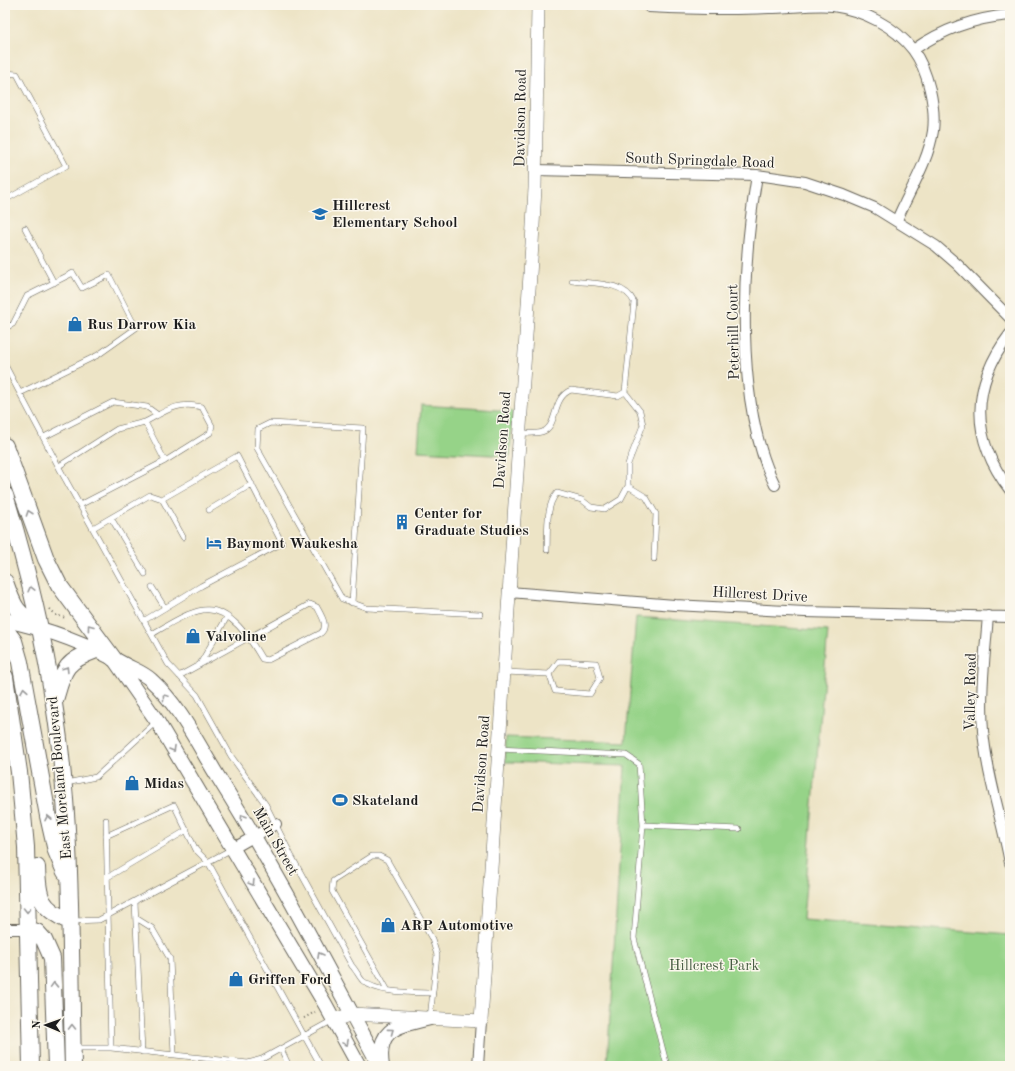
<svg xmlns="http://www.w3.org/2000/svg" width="1015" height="1071" viewBox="0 0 1015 1071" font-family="'Old Standard TT',serif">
  <rect width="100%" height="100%" fill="#fbf7ec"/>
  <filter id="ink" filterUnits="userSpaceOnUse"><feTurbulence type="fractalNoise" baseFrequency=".025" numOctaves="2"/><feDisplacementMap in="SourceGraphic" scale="8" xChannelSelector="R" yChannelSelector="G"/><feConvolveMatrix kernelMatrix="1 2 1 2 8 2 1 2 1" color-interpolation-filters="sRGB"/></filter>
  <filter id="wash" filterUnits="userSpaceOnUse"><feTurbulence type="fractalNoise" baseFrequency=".012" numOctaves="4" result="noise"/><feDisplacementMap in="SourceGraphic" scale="16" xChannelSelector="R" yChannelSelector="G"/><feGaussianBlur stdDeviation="0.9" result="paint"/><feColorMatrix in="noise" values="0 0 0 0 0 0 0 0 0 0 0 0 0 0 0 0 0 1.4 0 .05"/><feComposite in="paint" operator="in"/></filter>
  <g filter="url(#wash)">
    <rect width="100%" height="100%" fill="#ede4c6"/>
    <path fill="#96d388" stroke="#597852" d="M421,405l92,6 -3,45 -92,-5z
      M636,617l192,14 -25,288 207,16v131h-403l18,-300 -120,-4 1,-25 120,5z"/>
  </g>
  <g filter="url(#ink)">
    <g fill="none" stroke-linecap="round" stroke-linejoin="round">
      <g stroke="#656258" stroke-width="6">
        <path id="service" d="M5,73l12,1 49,92 -61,34
          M25,228l29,55
          M5,328l8,-4 14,-28 46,-23 9,15 27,-13 27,53 -38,27 -78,38
          M5,365l58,110 105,189 29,31 34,61 35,49 26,52 60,109c4,4 7,11 11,15 16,13 50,11 70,12
          M625,392l15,19 3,14 -15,39v22l18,11 10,17 -2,45
          M145,422c21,-11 32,-21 57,-15l10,19 -2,7 -45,28
          M520,433c6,0 16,1 22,-1 17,-6 9,-34 29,-42l47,6 7,-4 9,-90c-10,-21 -41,-18 -62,-21
          M44,437l69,-35 34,5 11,8
          M59,466l58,-37 28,-7 20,39 -85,44
          M162,499l21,38
          M209,510l43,-26
          M111,518l34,56
          M93,528l57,-33 12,4 75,-43 45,87 -81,43 -56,34
          M547,550c1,-17 -2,-44 10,-57l25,7 9,7 14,2 16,-10 7,-13
          M152,587l13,21
          M352,603l11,-175 -93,-5 -12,6 -1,19 85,151 25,9 113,6
          M152,634c16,-9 33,-21 51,-24 27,-4 48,30 59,49l6,1 53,-27c8,-7 0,-18 -4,-26l-7,-3 -131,72
          M200,664l27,-47
          M505,672l44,2 10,-13 37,2 4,15 -10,16 -35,-3 -6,-17
          M499,749l127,6 13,9 4,61 -9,113 33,128
          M66,783l30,-6 60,-55
          M106,820l5,228
          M643,825l96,4
          M106,836l68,-31 22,45 12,12 113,204
          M108,877l79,-47
          M135,902l7,150
          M136,918l16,10 18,31 4,96
          M72,921l27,-1 133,-71
          M387,989l-55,-98 1,-10 39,-25h7l8,4 45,79 5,16 -7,63
          M74,1048h37l137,15 14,-4 71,-39
          M281,1049l8,17"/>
      </g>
      <g stroke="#656258" stroke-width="12">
        <path id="minor" d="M649,7c40,2 80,3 120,1 21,0 43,-4 64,-2 29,4 62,20 80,44 15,20 23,57 20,81 -5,32 -24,60 -36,89
          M913,50c30,-21 61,-32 97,-35
          M535,170l222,5 48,7 39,13 31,13 61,38 22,19 52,53
          M757,175c-15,90 -23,228 18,310
          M1010,334c-39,51 -40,104 0,156
          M509,592l166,13 130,7 205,5
          M988,616c-3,38 -8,77 -5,115 4,45 19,88 27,132
          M232,849l44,-25
          M5,929h23
          M478,1066l3,-45"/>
      </g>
      <g stroke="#656258" stroke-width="14">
        <path id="tertiary" d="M334,1020l18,-6 129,7 51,-777 3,-56 3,-183"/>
      </g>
      <g stroke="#656258" stroke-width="16">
        <path id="secondary" d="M5,620c43,9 84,24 122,46 8,4 18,8 24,14 30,27 48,67 69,100 58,93 108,190 160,286
          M116,662l41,59 168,283 34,62
          M382,1066c-6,-39 17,-40 48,-48"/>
      </g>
      <g stroke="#656258" stroke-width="18">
        <path id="primary" d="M5,446l41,113 13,26 54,73
          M5,495c21,68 38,138 49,209 19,119 16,241 19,362
          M5,582c9,26 11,31 35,45
          M5,629l9,12 6,21 28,154 8,35 9,21
          M5,677l14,95 7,75 5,219
          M55,700c9,-31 9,-38 41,-50
          M37,867c1,31 3,41 32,54
          M28,929l9,3 7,8 8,18 4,108"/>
      </g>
      <path stroke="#656258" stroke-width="2" stroke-dasharray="1 3" stroke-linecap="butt" d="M50,609l6,6 10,3
        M304,1018l11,-6"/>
      <use href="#service" stroke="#fff" stroke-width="5"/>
      <use href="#minor" stroke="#fff" stroke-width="10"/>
      <use href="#tertiary" stroke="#fff" stroke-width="13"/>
      <use href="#secondary" stroke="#fff" stroke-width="14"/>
      <use href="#primary" stroke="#fff" stroke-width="16"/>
    </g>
    <defs><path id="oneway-chevron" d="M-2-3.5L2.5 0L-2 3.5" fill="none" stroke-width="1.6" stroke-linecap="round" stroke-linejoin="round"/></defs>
    <g stroke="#999">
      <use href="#oneway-chevron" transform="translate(29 513) rotate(-109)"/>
      <use href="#oneway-chevron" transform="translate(31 589) rotate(-104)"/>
      <use href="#oneway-chevron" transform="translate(90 627) rotate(-127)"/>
      <use href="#oneway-chevron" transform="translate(66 669) rotate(-58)"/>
      <use href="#oneway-chevron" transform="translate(24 690) rotate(-100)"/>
      <use href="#oneway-chevron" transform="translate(165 697) rotate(-130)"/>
      <use href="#oneway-chevron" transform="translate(173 749) rotate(60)"/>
      <use href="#oneway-chevron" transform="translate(243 817) rotate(-122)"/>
      <use href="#oneway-chevron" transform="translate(48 818) rotate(-102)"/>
      <use href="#oneway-chevron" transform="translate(252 883) rotate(59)"/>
      <use href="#oneway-chevron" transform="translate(27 910) rotate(89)"/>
      <use href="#oneway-chevron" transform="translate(320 955) rotate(-119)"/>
      <use href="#oneway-chevron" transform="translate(54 985) rotate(-92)"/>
      <use href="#oneway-chevron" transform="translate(72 1027) rotate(-91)"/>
      <use href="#oneway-chevron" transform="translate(391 1031) rotate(-36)"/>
      <use href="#oneway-chevron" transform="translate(346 1043) rotate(62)"/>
    </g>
  </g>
  <defs>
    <g id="school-bare" transform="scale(1.2)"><path d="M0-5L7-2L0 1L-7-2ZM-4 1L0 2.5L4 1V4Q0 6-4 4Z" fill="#1f6fb2" stroke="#fbf7ec" stroke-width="2.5" paint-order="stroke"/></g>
    <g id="shop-bare" transform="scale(1.2)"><path d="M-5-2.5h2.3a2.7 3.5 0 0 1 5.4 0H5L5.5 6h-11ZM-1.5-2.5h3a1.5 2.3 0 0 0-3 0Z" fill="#1f6fb2" stroke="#fbf7ec" stroke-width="2.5" paint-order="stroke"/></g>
    <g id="building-bare" transform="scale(1.2)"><path d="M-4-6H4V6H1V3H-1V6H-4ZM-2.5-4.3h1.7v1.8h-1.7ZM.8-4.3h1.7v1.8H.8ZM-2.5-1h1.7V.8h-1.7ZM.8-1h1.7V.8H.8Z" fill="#1f6fb2" stroke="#fbf7ec" stroke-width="2.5" paint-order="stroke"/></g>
    <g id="hotel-bare" transform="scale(1.2)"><path d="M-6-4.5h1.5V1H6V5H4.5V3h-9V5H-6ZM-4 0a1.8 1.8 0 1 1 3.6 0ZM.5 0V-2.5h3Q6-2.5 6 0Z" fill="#1f6fb2" stroke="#fbf7ec" stroke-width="2.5" paint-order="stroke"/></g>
    <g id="stadium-bare" transform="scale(1.2)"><path d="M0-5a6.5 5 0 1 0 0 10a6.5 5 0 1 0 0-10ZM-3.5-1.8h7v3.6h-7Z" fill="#1f6fb2" stroke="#fbf7ec" stroke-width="2.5" paint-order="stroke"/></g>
  </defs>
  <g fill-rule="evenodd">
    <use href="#school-bare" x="320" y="214"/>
    <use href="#shop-bare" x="75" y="324"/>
    <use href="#building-bare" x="402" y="522"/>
    <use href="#hotel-bare" x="214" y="543"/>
    <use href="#shop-bare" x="193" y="636"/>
    <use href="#shop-bare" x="132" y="783"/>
    <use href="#stadium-bare" x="340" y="800"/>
    <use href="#shop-bare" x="388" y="925"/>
    <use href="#shop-bare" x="236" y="979"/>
  </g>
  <g text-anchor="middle" stroke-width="3" stroke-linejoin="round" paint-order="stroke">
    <g font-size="15" fill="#1c1c1c" stroke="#fbf7ec">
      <text transform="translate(520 118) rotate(-89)" y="5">Davidson Road</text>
      <text transform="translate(700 160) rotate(2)" y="5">South Springdale Road</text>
      <text transform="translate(733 332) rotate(-91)" y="5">Peterhill Court</text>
      <text transform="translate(502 440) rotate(-86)" y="5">Davidson Road</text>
      <text transform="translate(760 594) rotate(3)" y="5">Hillcrest Drive</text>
      <text transform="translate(970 692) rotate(-89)" y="5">Valley Road</text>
      <text transform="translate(481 764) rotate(-86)" y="5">Davidson Road</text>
      <text transform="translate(59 778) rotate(-95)" y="5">East Moreland Boulevard</text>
      <text transform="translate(276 841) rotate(60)" y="5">Main Street</text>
    </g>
    <g font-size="15" font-weight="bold" fill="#1c1c1c" stroke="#fbf7ec" text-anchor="start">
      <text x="332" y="210">Hillcrest<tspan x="332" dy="17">Elementary School</tspan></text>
      <text x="87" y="329">Rus Darrow Kia</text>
      <text x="414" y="518">Center for<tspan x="414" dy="17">Graduate Studies</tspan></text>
      <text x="226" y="548">Baymont Waukesha</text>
      <text x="205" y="641">Valvoline</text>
      <text x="144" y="788">Midas</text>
      <text x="352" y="805">Skateland</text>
      <text x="400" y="930">ARP Automotive</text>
      <text x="248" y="984">Griffen Ford</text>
    </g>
    <g font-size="15" fill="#475c42" stroke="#fbf7ec">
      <text x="714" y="970">Hillcrest Park</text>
    </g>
  </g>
  <rect width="1015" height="1071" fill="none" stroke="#fbf7ec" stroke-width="20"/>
  <g transform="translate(46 1025) rotate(272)" stroke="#fbf7ec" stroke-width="3" paint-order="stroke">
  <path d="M0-3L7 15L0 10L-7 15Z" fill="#1c1c1c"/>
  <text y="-6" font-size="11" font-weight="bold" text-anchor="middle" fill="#1c1c1c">N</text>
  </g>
</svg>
